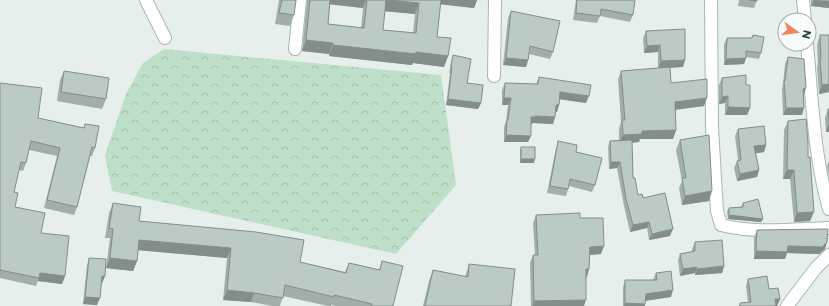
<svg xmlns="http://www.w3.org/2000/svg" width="829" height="306" viewBox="0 0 829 306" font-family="Montserrat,sans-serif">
  <defs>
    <pattern id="forest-crowns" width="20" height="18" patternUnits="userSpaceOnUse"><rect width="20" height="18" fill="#bfe0c8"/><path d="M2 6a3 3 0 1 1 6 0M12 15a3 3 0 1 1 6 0" fill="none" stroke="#a4c1ad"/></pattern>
  </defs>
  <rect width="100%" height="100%" fill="#e6efeb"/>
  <path fill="url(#forest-crowns)" d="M164,49l277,26 15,110 -60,69 -284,-63 -7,-36 21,-61 17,-31z"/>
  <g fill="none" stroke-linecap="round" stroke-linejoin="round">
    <g stroke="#a8b8b2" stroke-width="14">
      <path id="street" d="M146,0l19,38
        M711,0l1,128 5,83 4,14c35,9 72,4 108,3
        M803,0l2,20
        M807,44c5,54 7,113 22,165
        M295,49l5,-49
        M494,76l1,-76
        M787,306l29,-38 13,-13"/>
    </g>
    <use href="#street" stroke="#fff" stroke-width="12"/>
  </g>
  <path fill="#a1aea9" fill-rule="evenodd" d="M279,0h17l-2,15 -4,11 -15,-2z
    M307,0h170l-3,8 -34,-4 -3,33 11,19 -4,11 -31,-4 -1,2 -83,-9v-2l-27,-3zM330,4l33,4 -2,20 -33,-4zM385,11l30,3 -2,19 -30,-3z
    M576,0h59l-2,15 -3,7 -30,-6 -3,7 -24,-3z
    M739,0h18l-3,8 -16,-2z
    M811,0h18v8l-18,-2z
    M511,11l42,41 -3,7 -21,-5 -1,6 -2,7 -23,-2 5,-47z
    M646,31l39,29 -2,7 -13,1 1,15 33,23 -29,4 1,20 -3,9h-33l-1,3 -7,1 1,35 5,17 5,3 27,38 -21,4 -2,-12 -17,4 -6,-26 -7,-38 -8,1 -1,-22 2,-6 9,-1v-12l2,-6 -3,-43 3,-8 37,-3v-16l-14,1 -1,-15z
    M753,35l8,18 -2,6 -13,-2 -2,7 -20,1v-21l3,-6h24z
    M820,35l9,57 -10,2 -2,-27 1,-3 -1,-20z
    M453,55l14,28 14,20 -3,6 -32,-4 4,-32h-1l2,-11z
    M788,57l16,38 -2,20h-19l-1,-27 1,-4 2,-20z
    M64,71l42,28 -4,10 -45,-8 3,-21z
    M539,77l47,26 -26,-4 -3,13h-1l-3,12 -20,-1 -1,1h-1l-3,18h-24v-15l2,-6 2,-16h-6v-15l3,-7 31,1z
    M722,78l24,7 4,23 -3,7h-22v-12l-6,1v-19z
    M0,83l38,35 46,10 1,-4 10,24 -3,8h-2l-13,51 -3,8 -30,-7 13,-52 -28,-6 -3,13 -3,8 -4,-1 -5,22 1,15 26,26 24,43 -3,8 -24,-3 -2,5 -36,-8z
    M828,109h1v23h-3l-1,-14z
    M788,121l20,36 2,64 -16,1 -4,-43h-7l1,-49z
    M738,129l28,16 -2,7 -8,1 3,17 -2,7 -20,4 -3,-13 3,-7 1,-1 -3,-24z
    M680,140l29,61 -27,4 -3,-17 3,-7 -6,-31z
    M558,141l18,11 19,33 -3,7 -23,-6 -3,10 -19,-3 9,-45z
    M521,147l13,16h-14v-13z
    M829,161v15l-2,-10z
    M113,203l26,18 161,41 45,10 4,-9 30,7 3,-9 11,45h-57l-5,-1v1h-3l-45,-10 -3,10h-8l-21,-4 -28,-2 4,-42 -89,-8 -1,11 -4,10 -27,-3 4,-30h-5l4,-25z
    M743,203l20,16 -2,3 -33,-3 -1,-8 2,-3 12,-1z
    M536,215l44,3 21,36 -11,1 -1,14 -3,8 -2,29h-53l-1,-43 3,-8h2l-2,-32z
    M757,230l68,19 -6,5 -32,-1 -2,6h-31v-22z
    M695,242l29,24 -2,7 -27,2v-2l-15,3 -2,-16 2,-6 12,-2v-3z
    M89,258l16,18 -3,7h-1l-4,22 -14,-1 4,-39z
    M469,264l42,42h-88l6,-25 4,-11 32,7z
    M656,273l15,24 -26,4v5h-22v-19l2,-7h28z
    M748,279l21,10 11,10 -3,7h-38l1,-3 8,-1 -2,-16z"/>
  <path fill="#838d89" d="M328,0h38l-3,8 -36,-4z
    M386,0l33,3 -4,11 -33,-3z
    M439,0h38l-3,8 -36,-4z
    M814,0l15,1v7l-18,-2z
    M306,40l27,3 -4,11 -27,-3z
    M333,45l83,7 32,4 -4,11 -31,-4 -1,2 -83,-9z
    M660,45l-2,7 -14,1 3,-7z
    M506,58l22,2 -2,7 -23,-2z
    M746,58l-2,6 -20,1 2,-6z
    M685,60l-2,7 -25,1 3,-7z
    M829,84v8l-10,2 3,-9z
    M806,88l-2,7 -4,1 3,-7z
    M560,92l29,4 -3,7 -28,-4z
    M728,96l-3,7 -6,1 3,-7z
    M504,98h7l-3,7h-6z
    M707,98l-3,8 -32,4 3,-8z
    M448,99l33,4 -3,6 -32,-4z
    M556,105h3l-2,7h-4z
    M728,107l22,1 -3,7h-22z
    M786,108h18l-2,7h-19z
    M535,116l20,1 -2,7 -20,-1 -1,1h-4l3,-7z
    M829,123v9h-3z
    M676,130l-3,9h-33l-1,3 -20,1 4,-8 19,-4z
    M506,135l25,1 -3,6h-24z
    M766,145l-2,7 -12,2 2,-8z
    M521,159h14l-1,4h-14z
    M611,162h9l-3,6 -8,1z
    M759,170l-2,7 -20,4 3,-7z
    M787,170h7l-4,9h-7z
    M712,191l-3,10 -27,4 3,-9z
    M814,212l-4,9 -16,1 3,-9z
    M729,215l34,4 -2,3 -33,-3z
    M649,222l-2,6 -17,4 3,-7z
    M673,229l-3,7 -21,4 3,-6z
    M139,240l92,8 -4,10 -91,-8z
    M827,242l-2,7 -6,5 -32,-1 -2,6h-31l2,-8 32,-5z
    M604,246l-3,8 -14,1 3,-8z
    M110,258l27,3 -4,10 -27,-3z
    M724,266l-2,7 -27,2 2,-6z
    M697,267l-2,6 -15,3 3,-7z
    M586,269h3l-2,8h-4z
    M40,273l25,3 -3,8 -24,-3z
    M102,276h3l-3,7h-3z
    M227,290l27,3 -3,9 -28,-2z
    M673,290l-2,7 -28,4 3,-7z
    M85,297l15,1 -3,7 -14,-1z
    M775,299h5l-3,7h-4z
    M586,300l-2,6h-51l1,-5z
    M625,303l20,1v2h-21z"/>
  <path fill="#bbcac4" stroke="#838d89" d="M282,0h14l-2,15 -15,-2z
    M310,0h20l-2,24 36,4 3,-28h19l-3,30 33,3 3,-30 -30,-3h52l-4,37 14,1 -3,18 -32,-4v2l-83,-9v-2l-27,-3z
    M577,0h58l-2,15 -32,-6 -1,7 -24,-3z
    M749,0h8v1z
    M511,11l49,10 -7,31 -23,-6 -2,14 -22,-2z
    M685,29v31l-24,1 -1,-16 -13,1 -1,-15z
    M753,35l11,2 -3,16 -15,-2v7l-20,1 1,-21h25z
    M820,35h9v49l-7,1 -2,-26h1z
    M453,55l18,4 -4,24 16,2 -2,18 -33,-4 4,-32 -1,-1z
    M788,57l16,2 2,29 -3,1 1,19h-18l-2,-27h1z
    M670,67l1,16 36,-4v19l-32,4 1,28 -34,1v3l-19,1 -1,-15h3l-4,-49z
    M64,71l45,7 -3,21 -45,-7z
    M746,75v10h4v23l-22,-1v-11l-6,1v-19z
    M539,77l52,8 -2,11 -29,-4 -1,13h-3l-1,12 -20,-1v1h-4v19l-25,-1 1,-15h1l3,-22h-7l1,-15 33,1z
    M0,83l42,5 -4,30 46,10 1,-4 14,2 -4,22 -3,-1 -15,60 -30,-7 13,-52 -29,-7 -5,22 -5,-1 -7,30 4,1 -3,14 30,6 -4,20 28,3 -4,40 -25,-3 -1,5 -39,-8z
    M828,109h1v14z
    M806,119l2,23v15h2l4,55 -17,1 -3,-43h-7l1,-49z
    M764,126l2,19 -12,1 5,24 -19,4 -3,-13 4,-1 -3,-31z
    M709,135l3,56 -27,5 -3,-18h4l-6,-38z
    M632,140l1,38h2l3,17 4,-1 1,4 22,-5 8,36 -21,5 -3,-12 -16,3 -7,-26 -6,-37h-9l-1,-21z
    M558,141l19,4 -1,7 26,6 -7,27 -25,-6 -2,10 -18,-3z
    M521,147h14v12h-14z
    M758,199l5,20 -34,-4v-7l14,-1v-4z
    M113,203l28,4 -2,14 117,11 48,8 -4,22 46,11 3,-10 31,7 2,-9 21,5 -10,40h-22l1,-2 -38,-9v2l-49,-12 -2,13 -29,-5 -27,-3 4,-42 -92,-8 -2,21 -27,-3 3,-29 -4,-1z
    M580,213v5h23l1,28 -14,1 -1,22h-3v31l-52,1 -1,-46h5l-2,-40z
    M828,229l-1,13 -5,5 -34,-1 -1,6 -31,-1 1,-21z
    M722,240l2,26 -27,3v-2l-14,2 -3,-15 15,-3v-9z
    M89,258l17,1 -1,17h-3l-2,22 -15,-1z
    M469,264l46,5 -4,37h-86l8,-36 35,7z
    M671,271l2,19 -27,4 -1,10 -20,-1v-23h32l-1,-7z
    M767,276l2,13 9,-1 2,11h-5l1,7h-36v-3l11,-1 -3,-23z"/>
  <g transform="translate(797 32) rotate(104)"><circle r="19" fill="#f7fbf9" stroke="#a3b1ad"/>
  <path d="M0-3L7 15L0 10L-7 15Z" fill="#f4845f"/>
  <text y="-6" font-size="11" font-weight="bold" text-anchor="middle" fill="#24423a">N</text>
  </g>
</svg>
